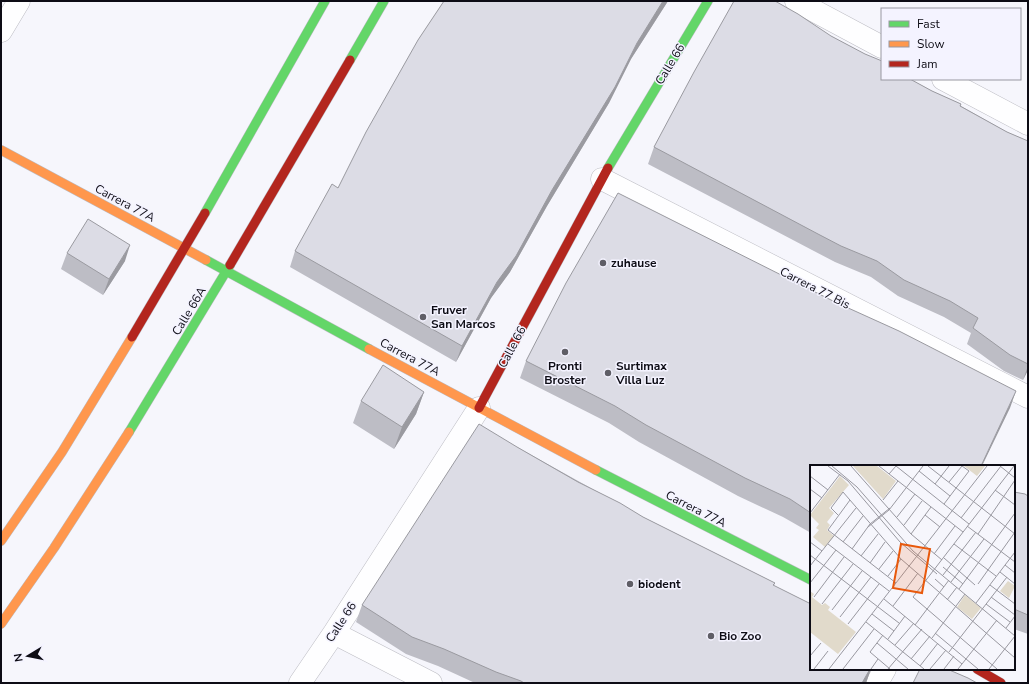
<svg xmlns="http://www.w3.org/2000/svg" width="1029" height="684" viewBox="0 0 1029 684" font-family="'Nunito Sans',sans-serif">
  <rect width="100%" height="100%" fill="#f6f6fc"/>
  <g fill="none" stroke-linecap="round" stroke-linejoin="round">
    <g stroke="#bcbcc3" stroke-width="23">
      <path id="street" d="M796,1l86,46
        M1,31l18,-30
        M943,79l85,45
        M602,179l426,218
        M334,633l97,50
        M300,683l34,-50 145,-225
        M877,683l8,-14"/>
    </g>
    <g stroke="#bcbcc3" stroke-width="10">
      <path id="fast" d="M350,60l34,-59
        M608,168l100,-167
        M205,213l120,-212
        M206,260l163,89
        M129,432l101,-167
        M596,470l215,110"/>
    </g>
    <g stroke="#bcbcc3" stroke-width="10">
      <path id="slow" d="M1,150l205,110
        M369,349l227,121
        M1,541l61,-89 70,-115
        M1,624l53,-76 75,-116"/>
    </g>
    <g stroke="#bcbcc3" stroke-width="10">
      <path id="jam" d="M230,265l120,-205
        M132,337l73,-124
        M479,408l129,-240
        M977,669l24,14"/>
    </g>
    <use href="#street" stroke="#fefeff" stroke-width="22"/>
    <use href="#fast" stroke="#63d668" stroke-width="9"/>
    <use href="#slow" stroke="#ff974d" stroke-width="9"/>
    <use href="#jam" stroke="#b3261e" stroke-width="9"/>
  </g>
  <path fill="#bdbdc5" d="M444,1h224l-37,58 -22,44 -62,103 -37,66 -19,26 -35,64 -166,-95 5,-16 43,-63z
    M831,36l101,55 29,13v2l46,26 21,9v229l-5,10 -19,-9 -37,-27 4,-11 -27,-16 -46,-21 -27,-19 -36,-15 -23,-12 -164,-86 6,-17z
    M67,253l58,8 -22,34 -42,-26z
    M526,361l484,47 -199,58v67l-28,-16 -45,-21 -99,-54 -30,-19 -89,-45z
    M424,392l-8,22 -22,35 -41,-26 8,-22z
    M517,447l126,70 132,66 -1,3 97,83 -5,14h-391l-37,-17 -32,-12 -50,-32 6,-17z
    M1014,492l14,4v138l-14,-5z"/>
  <path fill="#9a9aa0" d="M663,1h5l-37,58 -22,44 -62,103 -37,66 -19,26 -35,64 6,-16 35,-64 55,-92 85,-147z
    M130,245l-5,16 -22,34 6,-16z
    M1028,366v4l-5,10z
    M1016,391l-6,17 -28,58h-1z
    M424,392l-8,22 -22,35 8,-22z
    M869,669h2l-5,14h-4z"/>
  <path fill="#dcdce5" stroke="#9a9aa0" d="M444,1h219l-26,42 -22,44 -63,103 -36,66 -19,26 -35,64 -167,-95 37,-67 6,4 28,-56 52,-92z
    M734,1h41l23,13 33,22 34,18 17,7v18h28l22,12 29,13 -1,2 47,26 21,9v223l-18,-9 -37,-27 5,-10 -28,-17 -46,-21 -27,-19 -36,-15 -23,-12 -164,-87 40,-75z
    M618,193l217,109 64,29 117,60 -35,75h-170v47l-21,-14 -45,-21 -99,-53 -31,-19 -89,-45 40,-78z
    M88,219l42,26 -21,34 -42,-26z
    M383,365l41,27 -22,35 -41,-26z
    M479,424l38,23 61,35 42,21 23,14 132,66 -2,2 38,19v65h59l-8,14h-338l-3,-2 -25,-9 -52,-23 -32,-12 -50,-32z
    M1014,492l11,2 3,2v119l-14,-6z
    M920,669h27l21,9 9,5h-64z"/>
  <g fill="#5f5e66" stroke="#f4f3ff" stroke-width="1.5">
    <circle cx="603" cy="263" r="4"/>
    <circle cx="423" cy="317" r="4"/>
    <circle cx="565" cy="352" r="4"/>
    <circle cx="608" cy="373" r="4"/>
    <circle cx="630" cy="584" r="4"/>
    <circle cx="711" cy="636" r="4"/>
  </g>
  <g text-anchor="middle" stroke-width="3" stroke-linejoin="round" paint-order="stroke">
    <g font-size="12" fill="#0d0c15" stroke="#f4f3ff">
      <text transform="translate(670 64) rotate(-59)" y="4">Calle 66</text>
      <text transform="translate(125 203) rotate(28)" y="4">Carrera 77A</text>
      <text transform="translate(815 288) rotate(27)" y="4">Carrera 77 Bis</text>
      <text transform="translate(189 311) rotate(-59)" y="4">Calle 66A</text>
      <text transform="translate(512 347) rotate(-62)" y="4">Calle 66</text>
      <text transform="translate(410 357) rotate(28)" y="4">Carrera 77A</text>
      <text transform="translate(696 509) rotate(27)" y="4">Carrera 77A</text>
      <text transform="translate(341 622) rotate(-57)" y="4">Calle 66</text>
    </g>
    <g font-size="12" font-weight="bold" fill="#0d0c15" stroke="#f4f3ff" text-anchor="start">
      <text x="611" y="267">zuhause</text>
      <text x="431" y="314">Fruver<tspan x="431" dy="14">San Marcos</tspan></text>
      <text x="565" y="370" text-anchor="middle">Pronti<tspan x="565" dy="14">Broster</tspan></text>
      <text x="616" y="370">Surtimax<tspan x="616" dy="14">Villa Luz</tspan></text>
      <text x="638" y="588">biodent</text>
      <text x="719" y="640">Bio Zoo</text>
    </g>
  </g>
  <g transform="translate(810 465)">
    <rect width="205" height="205" fill="#f6f6fc"/>
    <path d="M43,1h24l19,15 -13,18zM154,1h21l-8,10zM30,11l9,9 -20,23 5,5 -7,9 3,3 -3,5 7,6 -9,11 -12,-10 6,-7 -3,-2 3,-4 -9,-9zM198,116l7,5 -6,12 -9,-7zM0,126l4,3 -2,3 10,8 3,-2 5,4 -2,3 28,22 -18,22 -28,-22zM155,130l16,13 -9,11 -15,-12z" fill="#e1dacb"/>
    <path fill="none" stroke="#9998a0" stroke-width="1" d="M18,1l20,15 52,61 37,32M22,1l25,21 56,64 102,85M41,1l60,68 31,26M69,1l84,66M118,1l87,68M190,1l15,12M109,6l31,25M79,9l7,-8 73,58M0,11l18,14M139,17l13,-16M125,19l14,-18M0,24l12,9M185,25l20,15M40,35l-22,30 68,53M73,35l15,-19M134,39l25,-33 -7,-5M0,48l30,-39M28,50l-7,-7 12,-16 58,67 114,99M115,50l15,12M87,52l18,-23M151,53l40,-52M94,60l18,-24M157,61l48,36M58,62l21,-17 34,-44M101,69l20,-27M168,69l37,-54M0,77l12,9M33,77l20,-26M18,79l61,47M144,79l42,32M42,84l18,-25 20,-16M124,89l21,-28M0,90l89,68M51,91l17,-22M134,93l31,27M60,98l15,-21M195,100l10,8M0,101l46,-58M133,102l20,17M69,104l14,-18M190,107l15,12M133,110l33,-43M78,111l13,-17M125,114l9,8M141,117l33,-43M0,118l26,-33M168,119l37,-52M180,120l25,19M149,124l56,-76M4,132l30,-40M181,132l24,18M74,134l78,65M137,135l10,-13M166,138l39,-51M12,139l31,-40M176,139l24,18M83,141l25,-33M22,145l30,-39M62,149l22,17M30,152l31,-40M56,157l58,47M38,159l31,-40M105,160l34,-45M196,163l9,-12M125,168l43,36M73,170l-13,17 20,17M122,173l33,-44M78,174l17,-23M67,178l31,26M85,180l19,-22M139,187l58,-75M0,191l11,-13M101,194l19,-23M110,201l18,-23M4,204l14,-18M19,204l158,-203M33,204l31,-40M61,204l7,-10M78,204l34,-40M120,204l16,-19M134,204l10,-13M148,204l39,-49M179,204l26,-33M187,204l-84,-72 101,-131"/>
    <path fill="#e8590c" fill-opacity="0.15" stroke="#e8590c" stroke-width="2" d="M91,79l29,5 -8,44 -29,-5z"/>
    <rect width="205" height="205" fill="none" stroke="#0d0c15" stroke-width="2"/>
  </g>
  <rect width="1029" height="684" fill="none" stroke="#0d0c15" stroke-width="4"/>
  <rect x="881" y="8" width="140" height="72" fill="#f4f3ff" stroke="#9897a1"/>
  <rect x="889" y="21" width="20" height="6" fill="#63d668" stroke="#9897a1"/>
  <text x="917" y="28" font-size="12" fill="#0d0c15">Fast</text>
  <rect x="889" y="41" width="20" height="6" fill="#ff974d" stroke="#9897a1"/>
  <text x="917" y="48" font-size="12" fill="#0d0c15">Slow</text>
  <rect x="889" y="61" width="20" height="6" fill="#b3261e" stroke="#9897a1"/>
  <text x="917" y="68" font-size="12" fill="#0d0c15">Jam</text>
  <g transform="translate(28 656) rotate(260)" stroke="#f4f3ff" stroke-width="3" paint-order="stroke">
  <path d="M0-3L7 15L0 10L-7 15Z" fill="#0d0c15"/>
  <text y="-6" font-size="11" font-weight="bold" text-anchor="middle" fill="#0d0c15">N</text>
  </g>
</svg>
